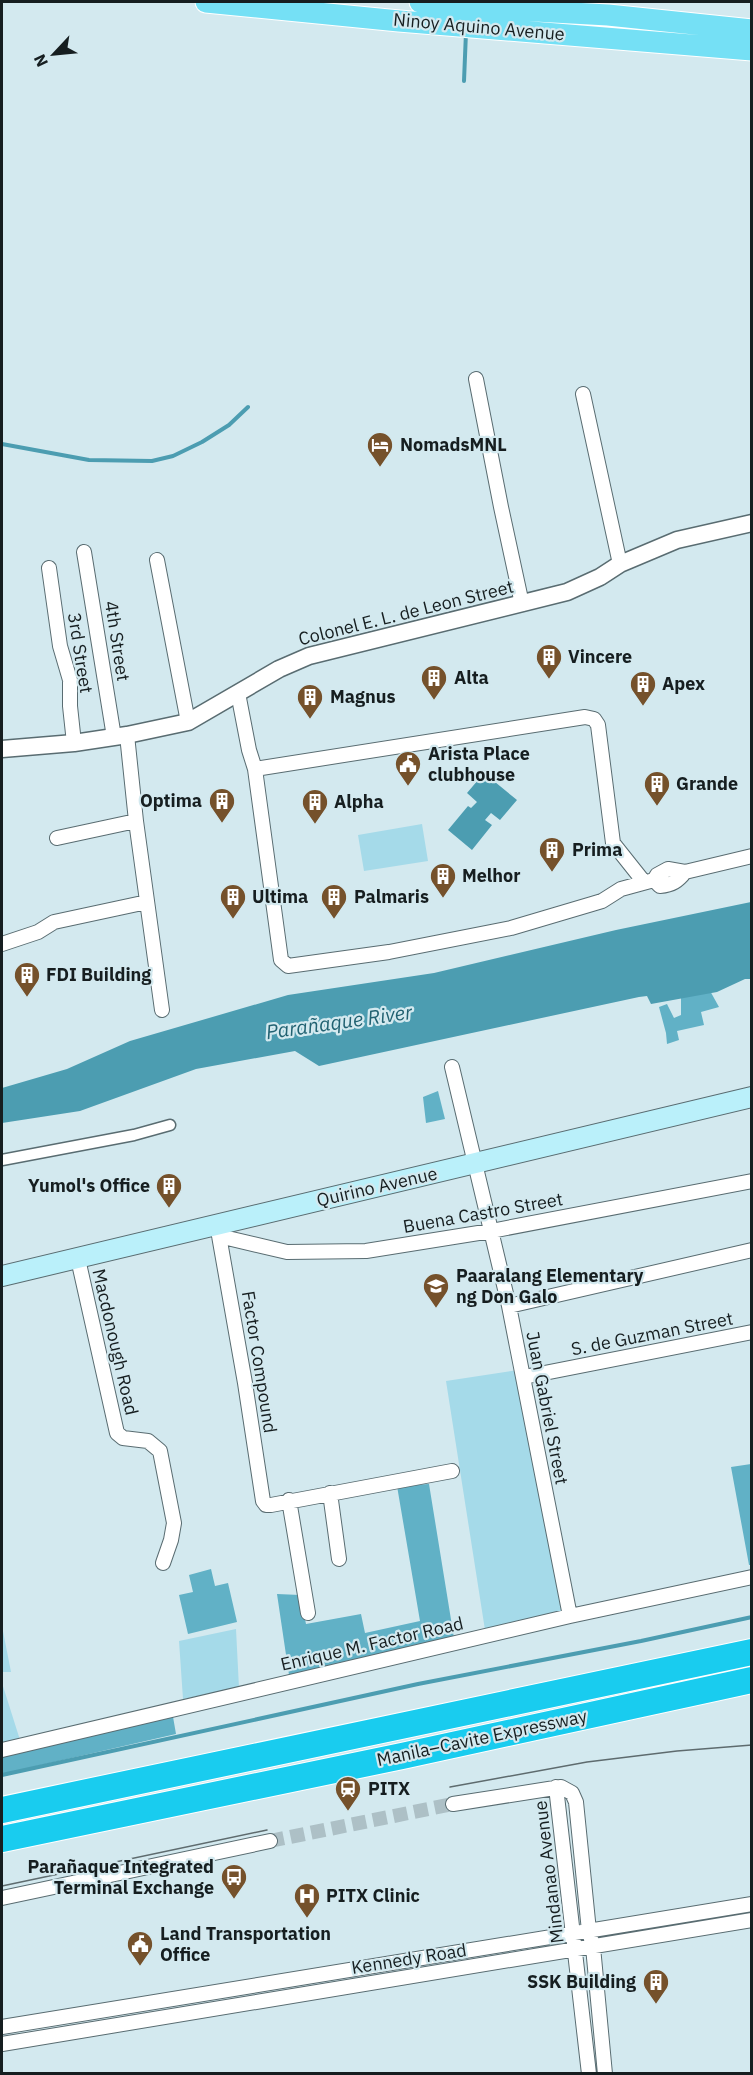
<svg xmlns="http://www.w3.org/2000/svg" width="753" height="2075" viewBox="0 0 753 2075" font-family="'IBM Plex Sans',sans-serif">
  <rect width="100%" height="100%" fill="#d3e9ef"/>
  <path fill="#a5dae9" d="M422,824l6,37 -64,10 -6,-36z
    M518,1370l45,243 -78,17 -39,-249z
    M2,1626l9,46h-9z
    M236,1629l3,59 -56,11 -4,-58z
    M2,1683l18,57 -18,4z"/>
  <path fill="#61b1c6" d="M709,989l10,18 -18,5 3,13 -27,6 2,9 -12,4 -1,-11 -7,-26 8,-3 7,14 7,-3v-18z
    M438,1091l7,28 -19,4 -3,-26z
    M751,1464l1,101h-3l-18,-98z
    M429,1484l25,154 -165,37 -12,-81 23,1 6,29 55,-10 4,19 55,-12 -23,-135z
    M211,1569l4,17 13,-3 9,39 -49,12 -9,-39 14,-3 -4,-17z
    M172,1711l4,23 -174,40v-20z"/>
  <path fill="#4c9db1" d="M484,773l33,27 -17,20 -9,-7 -6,7 7,5 -20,25 -24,-20 20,-24 3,2 6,-6 -10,-9z
    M751,902v77h-6l-28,13 -66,12 -4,-8 -8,1 -320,69 -24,-15 -99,18 -116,42 -78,12v-35l65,-19 63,-28 158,-46 146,-22 182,-43z"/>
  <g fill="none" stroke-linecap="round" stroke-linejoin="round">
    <path stroke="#4c9db1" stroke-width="4" d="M464,81l2,-49
      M2,444l87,16 63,1 21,-5 29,-14 27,-17 19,-18
      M2,1775l416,-91 223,-43 111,-24"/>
    <path stroke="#adc0c6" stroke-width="14" stroke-dasharray="14 7" stroke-linecap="butt" d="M270,1841l183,-37"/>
    <g stroke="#596c71" stroke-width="13">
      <path id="pedestrian" d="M2,1160l132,-25 36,-10"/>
    </g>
    <g stroke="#596c71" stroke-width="16">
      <path id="minor" d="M476,379l25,128 21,97
        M583,394l37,170
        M84,552l30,185
        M157,560l31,162
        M49,568l11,78 10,34v26l4,37
        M238,693l11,57 6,19 26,191 7,6 101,-14 122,-24 81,-24 10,-3 19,-12 33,-9 3,-5 11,-6 17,3 67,-16
        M127,735l9,86 26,189
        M255,769l330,-52 9,2 4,6 15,118 31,39
        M57,838l79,-17
        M654,880l6,6c12,-1 18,-5 25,-14
        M2,944l36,-12 16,-10 93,-20
        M452,1067l57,239 61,310
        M218,1230l27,153 18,118 3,4h5l181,-34
        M219,1236l68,16 79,-1 125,-20 261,-50
        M78,1259l39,174 6,5 25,3 12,10 14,72 -3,17 -8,23
        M509,1306l243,-56
        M524,1377l228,-45
        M330,1493l9,66
        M289,1500l19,113
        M2,1750l568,-134 182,-39
        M556,1787l33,287
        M453,1804l108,-17 11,6 4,9 13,129 4,16 12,127
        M2,1898l268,-57
        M2,2027l750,-123
        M2,2044l750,-124"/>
    </g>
    <g stroke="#596c71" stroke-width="19">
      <path id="tertiary" d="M2,749l72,-6 53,-8 61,-13 91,-53 30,-13 258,-64 33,-15 20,-13 57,-24 75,-17"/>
    </g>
    <g stroke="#596c71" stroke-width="22">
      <path id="secondary" d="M2,1276l750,-179"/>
    </g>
    <g stroke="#fff" stroke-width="23">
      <path id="primary" d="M206,2l193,19 353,29
        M420,2l61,6 127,7 144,15"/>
    </g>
    <g stroke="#fff" stroke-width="28">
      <path id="motorway" d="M2,1810l750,-158
        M2,1839l400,-83 350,-76"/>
    </g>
    <use href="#pedestrian" stroke="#fff" stroke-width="10"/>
    <use href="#minor" stroke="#fff" stroke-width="14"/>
    <use href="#tertiary" stroke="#fff" stroke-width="16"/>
    <use href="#secondary" stroke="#baf0fa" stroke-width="20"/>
    <use href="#primary" stroke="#75e0f5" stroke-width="21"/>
    <use href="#motorway" stroke="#19ccef" stroke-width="26"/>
    <path stroke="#5e6b6e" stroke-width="1.5" d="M450,1787l137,-25 90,-11 75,-6
      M2,1886l265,-56"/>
  </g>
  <defs>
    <g id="hotel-pin" transform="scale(1.35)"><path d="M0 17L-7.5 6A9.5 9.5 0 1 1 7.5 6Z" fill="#75512b" stroke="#d3e9ef"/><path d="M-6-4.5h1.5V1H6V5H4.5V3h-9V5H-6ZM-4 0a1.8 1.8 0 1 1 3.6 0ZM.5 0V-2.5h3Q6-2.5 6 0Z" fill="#fff"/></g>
    <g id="building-pin" transform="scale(1.35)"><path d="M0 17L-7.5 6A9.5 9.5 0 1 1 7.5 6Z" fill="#75512b" stroke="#d3e9ef"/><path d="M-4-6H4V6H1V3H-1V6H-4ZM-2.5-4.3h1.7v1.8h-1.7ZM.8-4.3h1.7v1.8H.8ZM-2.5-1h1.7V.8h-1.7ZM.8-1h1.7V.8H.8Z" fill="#fff"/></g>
    <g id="civic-pin" transform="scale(1.35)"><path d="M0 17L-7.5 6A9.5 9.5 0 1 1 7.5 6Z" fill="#75512b" stroke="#d3e9ef"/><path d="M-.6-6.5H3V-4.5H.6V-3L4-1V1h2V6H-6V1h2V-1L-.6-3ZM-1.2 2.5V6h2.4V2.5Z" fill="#fff"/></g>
    <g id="school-pin" transform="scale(1.35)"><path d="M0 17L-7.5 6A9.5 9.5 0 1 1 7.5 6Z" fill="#75512b" stroke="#d3e9ef"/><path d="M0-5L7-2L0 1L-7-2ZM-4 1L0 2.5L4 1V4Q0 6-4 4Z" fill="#fff"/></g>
    <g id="station-pin" transform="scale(1.35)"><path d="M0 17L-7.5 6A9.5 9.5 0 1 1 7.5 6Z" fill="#75512b" stroke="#d3e9ef"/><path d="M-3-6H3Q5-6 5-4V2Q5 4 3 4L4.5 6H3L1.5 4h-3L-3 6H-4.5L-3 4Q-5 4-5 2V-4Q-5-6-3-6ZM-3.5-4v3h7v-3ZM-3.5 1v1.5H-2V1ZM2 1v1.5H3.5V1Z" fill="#fff"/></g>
    <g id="bus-pin" transform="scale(1.35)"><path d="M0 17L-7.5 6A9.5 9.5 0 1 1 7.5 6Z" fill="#75512b" stroke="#d3e9ef"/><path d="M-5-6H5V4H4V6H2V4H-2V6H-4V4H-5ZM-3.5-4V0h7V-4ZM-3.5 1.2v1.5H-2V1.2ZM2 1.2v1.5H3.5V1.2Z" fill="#fff"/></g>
    <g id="hospital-pin" transform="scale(1.35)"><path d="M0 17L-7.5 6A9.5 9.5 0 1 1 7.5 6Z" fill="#75512b" stroke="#d3e9ef"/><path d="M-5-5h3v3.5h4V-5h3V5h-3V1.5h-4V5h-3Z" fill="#fff"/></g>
  </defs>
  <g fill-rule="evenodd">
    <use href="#hotel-pin" x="380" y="445"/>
    <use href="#building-pin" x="549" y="657"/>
    <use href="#building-pin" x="434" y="678"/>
    <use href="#building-pin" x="643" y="684"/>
    <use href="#building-pin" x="310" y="697"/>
    <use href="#civic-pin" x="408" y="764"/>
    <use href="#building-pin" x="657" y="784"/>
    <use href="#building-pin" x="222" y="801"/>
    <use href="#building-pin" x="315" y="802"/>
    <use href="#building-pin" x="552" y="850"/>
    <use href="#building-pin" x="443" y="876"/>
    <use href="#building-pin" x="233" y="897"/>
    <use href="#building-pin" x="334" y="897"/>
    <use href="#building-pin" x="27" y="975"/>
    <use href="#building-pin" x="169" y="1186"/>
    <use href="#school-pin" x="436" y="1286"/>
    <use href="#station-pin" x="348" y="1789"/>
    <use href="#bus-pin" x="234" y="1877"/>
    <use href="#hospital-pin" x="307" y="1896"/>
    <use href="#civic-pin" x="140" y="1944"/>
    <use href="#building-pin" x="656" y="1982"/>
  </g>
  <g text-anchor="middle" stroke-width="4.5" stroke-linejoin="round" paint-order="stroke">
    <g font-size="18" fill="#161e20" stroke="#d3e9ef">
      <text transform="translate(479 27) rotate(5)" y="6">Ninoy Aquino Avenue</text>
      <text transform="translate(406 613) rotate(-14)" y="6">Colonel E. L. de Leon Street</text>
      <text transform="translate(117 641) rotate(81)" y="6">4th Street</text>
      <text transform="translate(80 653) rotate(81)" y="6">3rd Street</text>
      <text transform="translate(377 1187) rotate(-13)" y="6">Quirino Avenue</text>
      <text transform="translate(483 1213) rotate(-10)" y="6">Buena Castro Street</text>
      <text transform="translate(652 1334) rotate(-11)" y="6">S. de Guzman Street</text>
      <text transform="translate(115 1342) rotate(77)" y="6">Macdonough Road</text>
      <text transform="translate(259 1362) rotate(81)" y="6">Factor Compound</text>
      <text transform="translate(547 1408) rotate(79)" y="6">Juan Gabriel Street</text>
      <text transform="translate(372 1644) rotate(-13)" y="6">Enrique M. Factor Road</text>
      <text transform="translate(482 1738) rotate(-12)" y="6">Manila–Cavite Expressway</text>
      <text transform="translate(549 1872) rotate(-97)" y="6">Mindanao Avenue</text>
      <text transform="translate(409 1959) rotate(-9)" y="6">Kennedy Road</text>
    </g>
    <g font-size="18" font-weight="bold" fill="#161e20" stroke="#d3e9ef" text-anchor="start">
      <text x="400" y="451">NomadsMNL</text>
      <text x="568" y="663">Vincere</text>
      <text x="454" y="684">Alta</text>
      <text x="662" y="690">Apex</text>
      <text x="330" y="703">Magnus</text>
      <text x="428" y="760">Arista Place<tspan x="428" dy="21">clubhouse</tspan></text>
      <text x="676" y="790">Grande</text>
      <text x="202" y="807" text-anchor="end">Optima</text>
      <text x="334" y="808">Alpha</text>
      <text x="572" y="856">Prima</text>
      <text x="462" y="882">Melhor</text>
      <text x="252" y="903">Ultima</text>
      <text x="354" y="903">Palmaris</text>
      <text x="46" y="981">FDI Building</text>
      <text x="150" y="1192" text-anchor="end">Yumol's Office</text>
      <text x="456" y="1282">Paaralang Elementary<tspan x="456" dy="21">ng Don Galo</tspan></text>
      <text x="368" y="1795">PITX</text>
      <text x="214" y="1873" text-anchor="end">Parañaque Integrated<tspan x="214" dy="21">Terminal Exchange</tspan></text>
      <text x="326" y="1902">PITX Clinic</text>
      <text x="160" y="1940">Land Transportation<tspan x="160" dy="21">Office</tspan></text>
      <text x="636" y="1988" text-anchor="end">SSK Building</text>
    </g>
    <g font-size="20" font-style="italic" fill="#206171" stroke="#d3e9ef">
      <text transform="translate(339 1022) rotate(-8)" y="7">Parañaque River</text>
    </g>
  </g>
  <rect width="753" height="2075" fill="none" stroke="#161e20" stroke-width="6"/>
  <g transform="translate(54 54) rotate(244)" stroke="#d3e9ef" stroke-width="4.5" paint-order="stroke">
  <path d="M0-4.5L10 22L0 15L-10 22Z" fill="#161e20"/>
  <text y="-9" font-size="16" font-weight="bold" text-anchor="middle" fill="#161e20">N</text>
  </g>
</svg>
